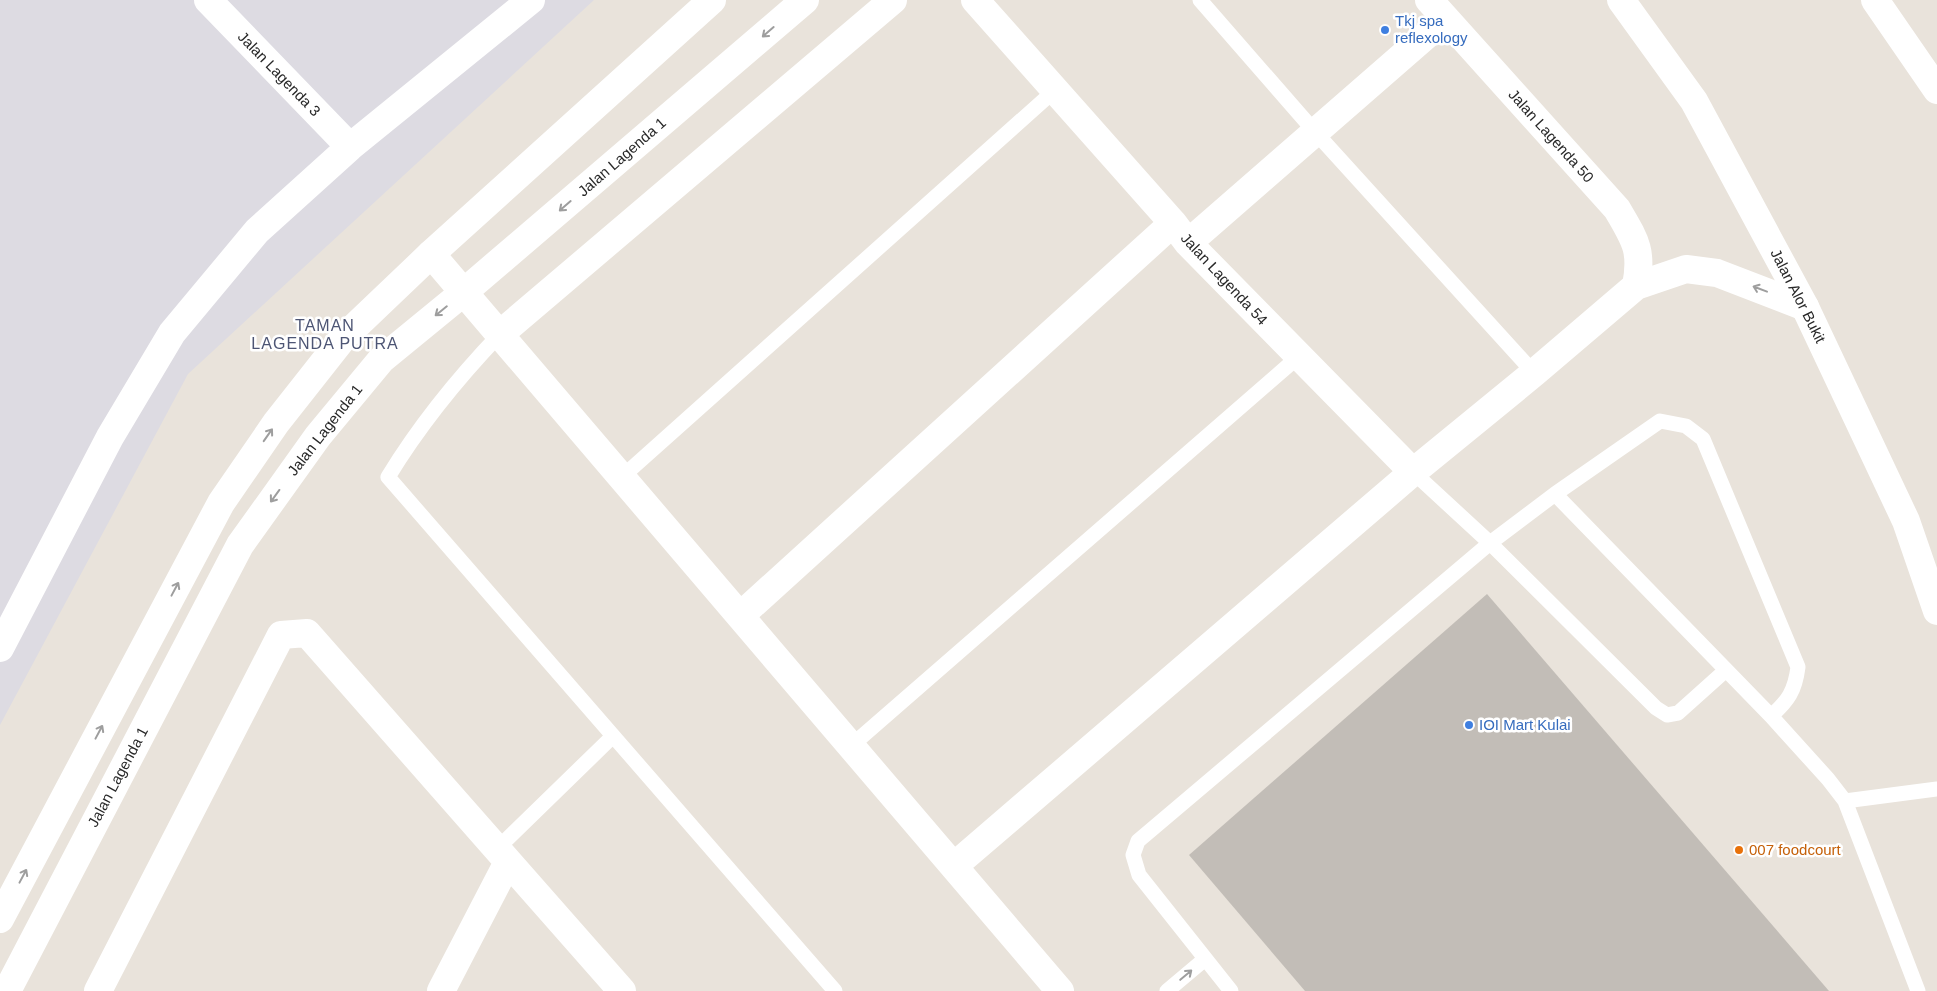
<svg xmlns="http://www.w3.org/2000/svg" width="1937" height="991" viewBox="0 0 1937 991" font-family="Arial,sans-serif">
  <rect width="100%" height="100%" fill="#e9e3db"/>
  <path fill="#dddbe2" d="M0,0h594l-406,374 -188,351z"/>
  <path fill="#c2bdb7" d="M1487,594l342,397h-524l-116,-136z"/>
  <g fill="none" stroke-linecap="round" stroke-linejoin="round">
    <path stroke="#fff" stroke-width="15" d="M1200,0l116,133 218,240
      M500,334c-42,44 -81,92 -112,143l447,514
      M1413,472l77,71 166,165 11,7 11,-2 48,-43
      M622,477l432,-386
      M1555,494l105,-73 26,5 17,13 95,228c-3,24 -10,34 -27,49
      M851,746l447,-389
      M1845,801l92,-12
      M497,849l116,-113
      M1167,991l38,-32
      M1231,991l-92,-116 -6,-20 5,-14 352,-298 65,-49 216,222 57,63 17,22 73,190"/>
    <path stroke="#fff" stroke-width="28" d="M208,0l142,147
      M975,0l198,223 15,20 225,229
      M1429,0l188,209c18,31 26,41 19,77
      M1875,0l62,90
      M1188,243l257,-224
      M431,254l629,737
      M500,334l393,-334
      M740,616l433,-393
      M0,648l110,-211 62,-104 85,-102 93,-84 181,-147
      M954,866l459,-394 121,-99 102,-87 50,-17 31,4 88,34
      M98,991l183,-356 26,-2 315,358
      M441,991l67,-129"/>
    <path stroke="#fff" stroke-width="28" d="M1621,0l73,101 111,206 101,214 31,90
      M0,919l221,-416 55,-80 67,-85 88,-84 281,-254
      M7,991l233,-446 78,-109 63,-76 83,-68 341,-292"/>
  </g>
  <defs><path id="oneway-shaft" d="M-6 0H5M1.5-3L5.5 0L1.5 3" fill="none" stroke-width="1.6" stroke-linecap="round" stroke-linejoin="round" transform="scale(1.25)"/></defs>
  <g stroke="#9e9e9e">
    <use href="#oneway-shaft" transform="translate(768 32) rotate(139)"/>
    <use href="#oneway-shaft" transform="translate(565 206) rotate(139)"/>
    <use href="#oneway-shaft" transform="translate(1760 289) rotate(-159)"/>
    <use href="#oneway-shaft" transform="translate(441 311) rotate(141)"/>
    <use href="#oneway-shaft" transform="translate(268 435) rotate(-55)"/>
    <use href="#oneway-shaft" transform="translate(275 496) rotate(126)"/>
    <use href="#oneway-shaft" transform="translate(175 589) rotate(-62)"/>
    <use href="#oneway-shaft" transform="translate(99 732) rotate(-62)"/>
    <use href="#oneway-shaft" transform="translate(23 876) rotate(-62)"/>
    <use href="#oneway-shaft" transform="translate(1186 975) rotate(-40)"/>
  </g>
  <g fill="#3f7fe0" stroke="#fff" stroke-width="2">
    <circle cx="1385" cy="30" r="5"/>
    <circle cx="1469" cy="725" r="5"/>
  </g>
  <circle fill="#e8710a" stroke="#fff" stroke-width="2" cx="1739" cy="850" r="5"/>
  <g text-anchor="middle" stroke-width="5" stroke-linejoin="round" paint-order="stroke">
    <g font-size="15" fill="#366cbe" stroke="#fff" text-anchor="start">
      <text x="1395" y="26">Tkj spa<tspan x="1395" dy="17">reflexology</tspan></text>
      <text x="1479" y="730">IOI Mart Kulai</text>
    </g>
    <g font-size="15" fill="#282828" stroke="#fff">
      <text transform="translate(279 74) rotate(46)" y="5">Jalan Lagenda 3</text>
      <text transform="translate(1551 136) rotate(48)" y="5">Jalan Lagenda 50</text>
      <text transform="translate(622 157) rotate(-41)" y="5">Jalan Lagenda 1</text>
      <text transform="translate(1224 279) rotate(47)" y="5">Jalan Lagenda 54</text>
      <text transform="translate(1798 296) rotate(63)" y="5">Jalan Alor Bukit</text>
      <text transform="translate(325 430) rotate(-52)" y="5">Jalan Lagenda 1</text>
      <text transform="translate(118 777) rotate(-62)" y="5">Jalan Lagenda 1</text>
    </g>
    <g font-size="15" fill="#c56008" stroke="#fff" text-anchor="start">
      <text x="1749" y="855">007 foodcourt</text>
    </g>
    <g font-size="16" letter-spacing="1" fill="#4d5574" stroke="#fff">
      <text x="325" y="331">TAMAN<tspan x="325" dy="18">LAGENDA PUTRA</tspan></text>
    </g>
  </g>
</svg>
